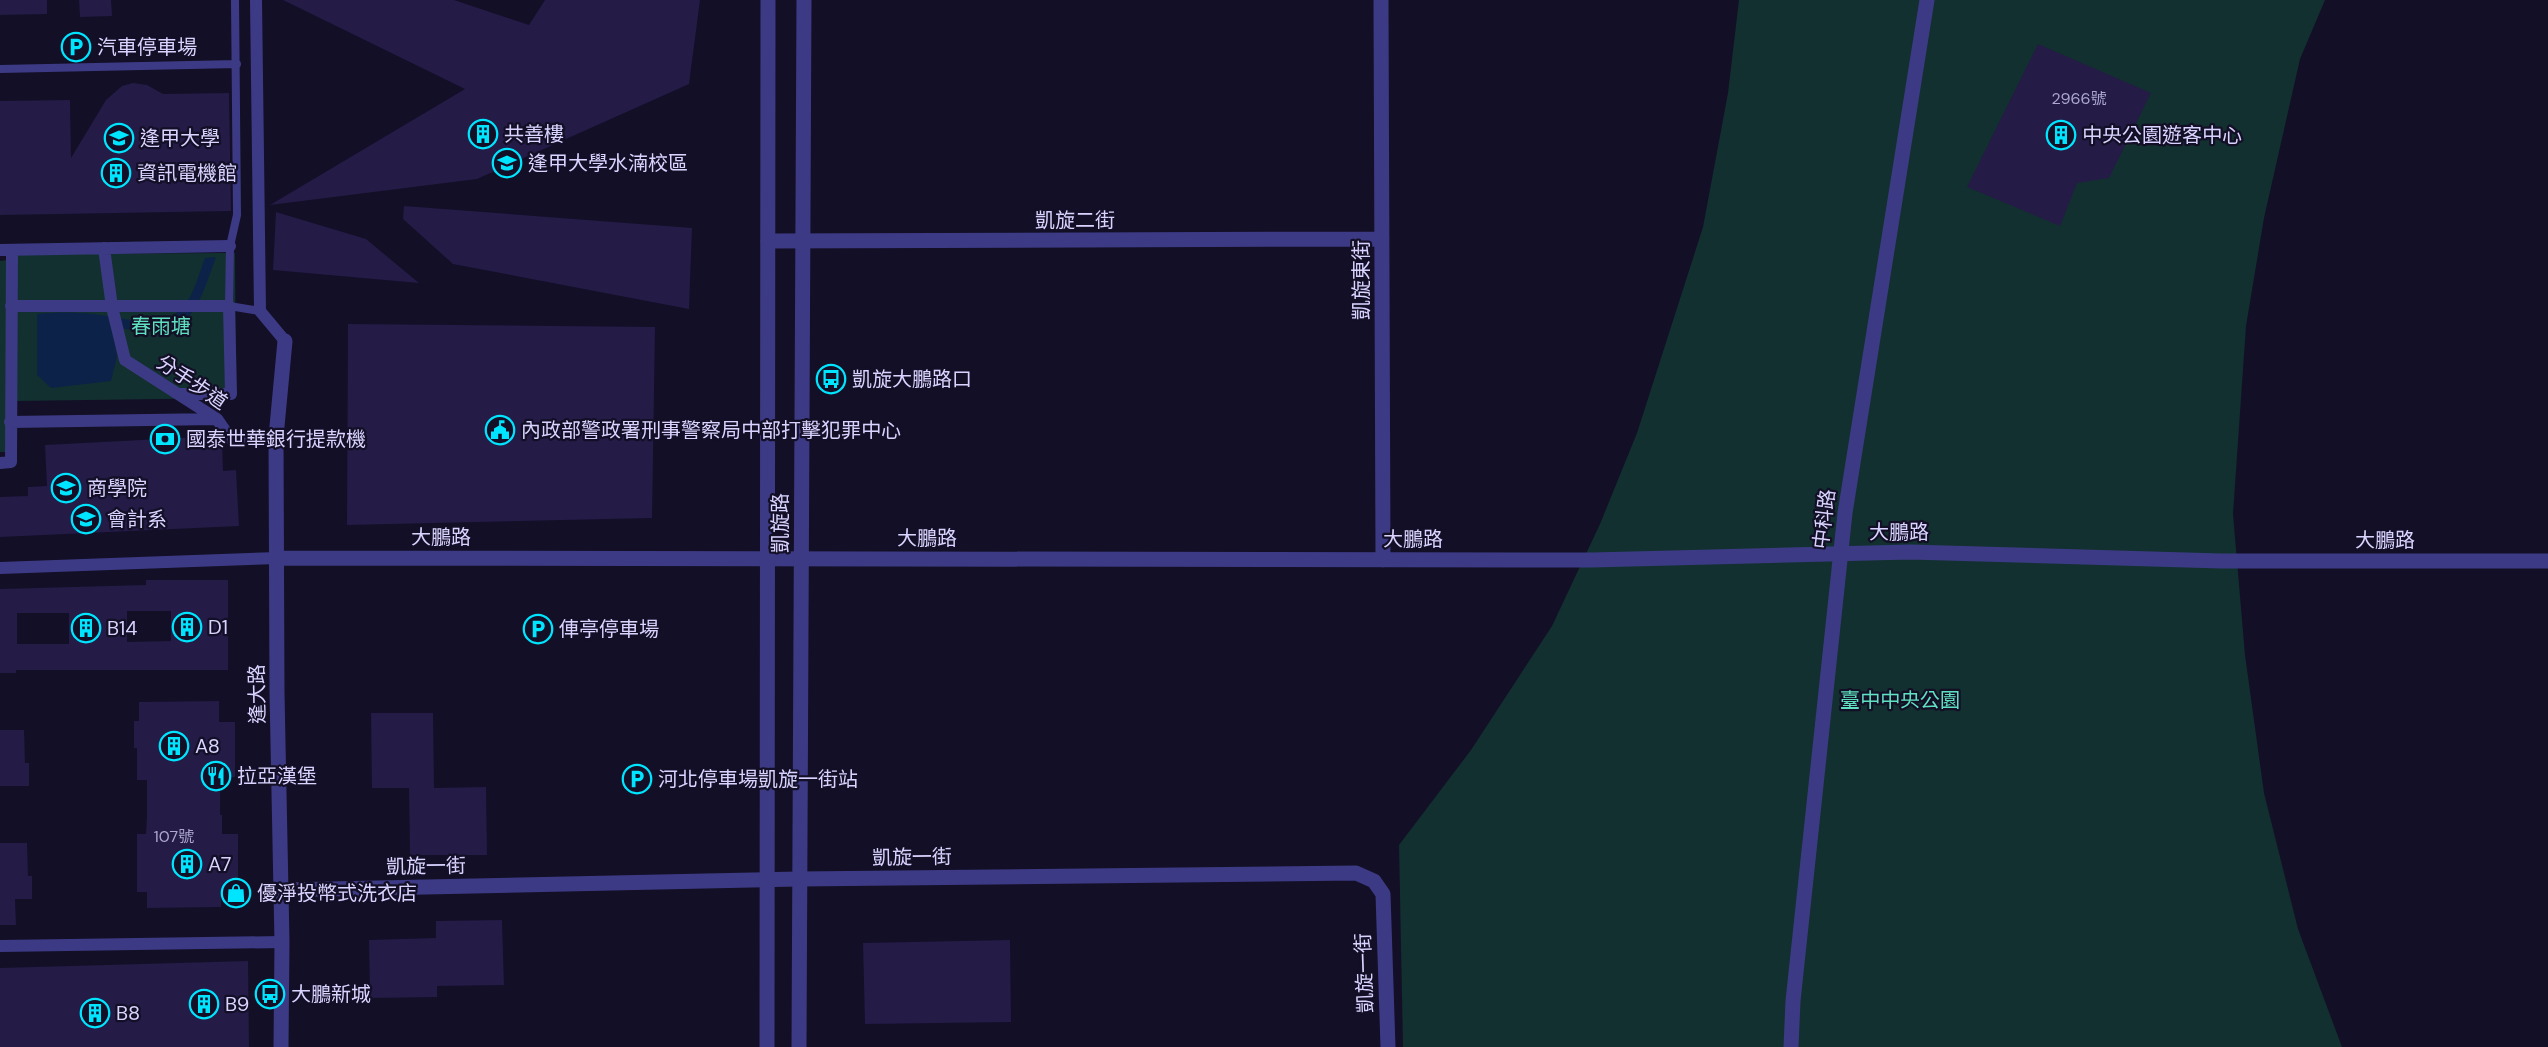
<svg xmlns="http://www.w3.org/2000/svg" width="2548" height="1047" viewBox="0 0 2548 1047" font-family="'DM Sans','Noto Sans TC',sans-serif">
  <rect width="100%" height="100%" fill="#130f26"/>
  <path fill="#12302f" d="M1739,0h586l-25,59 -36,159 -18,108 -13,188 12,141 19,138 34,136 44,118h-939l-4,-202 72,-95 81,-124 48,-102 37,-91 66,-206 25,-134z
    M235,253l1,145 -221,3v-147z
    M7,260l-1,192h-6v-191z"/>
  <path fill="#0c2248" d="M216,257c-25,71 -26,74 -103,72l4,28 -6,24 -60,7 -14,-13v-61c19,-2 37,-2 56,0 28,3 66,17 89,-6 12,-12 17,-35 23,-50z"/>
  <path fill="#241b47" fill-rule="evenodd" d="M0,0h47v14l-47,1z
    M79,0h32l1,16 -32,1z
    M283,0h171l75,25 16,-25h155l-11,84 -212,95 -207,26 195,-116z
    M2038,44l113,49 -42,85 -32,5 -17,43 -93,-39z
    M133,83l14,2 16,9 66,-1 2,118 -231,4v-114l70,-1 1,58 35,-58 16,-14z
    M404,206l288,22 -3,81 -236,-45 -50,-45z
    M276,212l90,27 53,44 -146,-13z
    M348,324l307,3 -3,191 -305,7z
    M219,436l3,5 1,30 13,-1 3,56 -239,11v-40l28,-1v-9l19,-1 -2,-41z
    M146,580h82v90h-212v3h-16v-84l146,-4zM127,611h44v30l-44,1zM17,613h52v31h-52z
    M219,701v21h16v55h-15v38h2v19h16v57h-17v16l-74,1v-16h-10v-58h9l1,-18v-36h-10v-32h-3v-27h5v-19z
    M371,713h62l1,75 52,-1 1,68h-77l-1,-67h-37z
    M0,730h24l1,33h4v23h-29z
    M0,843h27l1,33h4v23h-17l1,26h-16z
    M502,920l2,65 -67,1v11l-67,1 -1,-58 67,-2v-17z
    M1010,940l1,82 -146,2 -2,-81z
    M248,961l1,86h-249v-79z"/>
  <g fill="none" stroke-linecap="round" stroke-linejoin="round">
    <path stroke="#3d3a85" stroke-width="8" d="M235,0l2,215 -7,31 -1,60 31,5
      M0,69l237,-5"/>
    <path stroke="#3d3a85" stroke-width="12" d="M256,0l4,311 25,30
      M104,248l8,59 13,53 92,59 13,19 46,-1
      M0,250l230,-4
      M11,306h218l2,88h-51
      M10,422l207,-3
      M0,463l11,-1 1,-212
      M0,568l278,-10
      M0,946l282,-4"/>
    <path stroke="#3d3a85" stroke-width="15" d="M1381,0l2,560
      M768,241l614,-2
      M278,558l1314,2 318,-8 311,9h327
      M281,890l518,-11 557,-6 18,8 9,13 5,153
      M281,1047l1,-105 -5,-249 -1,-256 9,-96"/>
    <path stroke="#3d3a85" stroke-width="15" d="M767,1047l1,-1047
      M799,1047l5,-1047
      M1791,1047l2,-46 52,-488 82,-513"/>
  </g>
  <defs>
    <g id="parking-ring" transform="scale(1.5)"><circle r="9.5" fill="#130f26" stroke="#00e5ff" stroke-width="1.5"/><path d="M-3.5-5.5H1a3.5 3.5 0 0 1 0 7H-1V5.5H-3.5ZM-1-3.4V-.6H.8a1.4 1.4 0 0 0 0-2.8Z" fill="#00e5ff"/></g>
    <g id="building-ring" transform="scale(1.5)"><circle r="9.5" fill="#130f26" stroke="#00e5ff" stroke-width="1.5"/><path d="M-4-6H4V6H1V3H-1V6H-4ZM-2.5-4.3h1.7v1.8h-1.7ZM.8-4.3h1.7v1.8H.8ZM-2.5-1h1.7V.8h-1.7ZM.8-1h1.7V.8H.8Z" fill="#00e5ff"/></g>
    <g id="university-ring" transform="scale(1.5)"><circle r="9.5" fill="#130f26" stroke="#00e5ff" stroke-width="1.5"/><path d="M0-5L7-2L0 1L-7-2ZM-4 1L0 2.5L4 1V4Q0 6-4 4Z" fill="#00e5ff"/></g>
    <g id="bus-ring" transform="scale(1.5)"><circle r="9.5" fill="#130f26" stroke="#00e5ff" stroke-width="1.5"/><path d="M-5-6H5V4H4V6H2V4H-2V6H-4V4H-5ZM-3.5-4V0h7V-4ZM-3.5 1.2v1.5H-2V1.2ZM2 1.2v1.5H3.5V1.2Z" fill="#00e5ff"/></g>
    <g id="civic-ring" transform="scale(1.5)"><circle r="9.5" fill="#130f26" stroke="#00e5ff" stroke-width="1.5"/><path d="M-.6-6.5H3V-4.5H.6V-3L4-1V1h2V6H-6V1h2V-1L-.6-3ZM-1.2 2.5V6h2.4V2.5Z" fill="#00e5ff"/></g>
    <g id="bank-ring" transform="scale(1.5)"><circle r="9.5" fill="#130f26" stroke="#00e5ff" stroke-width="1.5"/><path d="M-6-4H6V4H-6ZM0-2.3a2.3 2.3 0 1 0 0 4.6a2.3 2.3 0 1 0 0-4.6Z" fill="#00e5ff"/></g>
    <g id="restaurant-ring" transform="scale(1.5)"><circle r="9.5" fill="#130f26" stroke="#00e5ff" stroke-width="1.5"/><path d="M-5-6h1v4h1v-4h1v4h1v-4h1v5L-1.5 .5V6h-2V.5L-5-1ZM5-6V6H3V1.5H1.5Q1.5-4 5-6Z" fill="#00e5ff"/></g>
    <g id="shop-ring" transform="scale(1.5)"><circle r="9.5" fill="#130f26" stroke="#00e5ff" stroke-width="1.5"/><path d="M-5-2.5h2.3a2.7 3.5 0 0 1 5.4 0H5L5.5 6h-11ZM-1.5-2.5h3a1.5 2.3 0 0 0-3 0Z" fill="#00e5ff"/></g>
  </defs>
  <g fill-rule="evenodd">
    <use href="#parking-ring" x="76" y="47"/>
    <use href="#building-ring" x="483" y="134"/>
    <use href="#building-ring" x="2061" y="135"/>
    <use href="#university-ring" x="119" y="138"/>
    <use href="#university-ring" x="507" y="163"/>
    <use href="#building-ring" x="116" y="173"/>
    <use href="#bus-ring" x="831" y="379"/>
    <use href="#civic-ring" x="500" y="430"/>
    <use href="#bank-ring" x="165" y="439"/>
    <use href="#university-ring" x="66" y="488"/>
    <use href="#university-ring" x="86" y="519"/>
    <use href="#building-ring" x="187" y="627"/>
    <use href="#building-ring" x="86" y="628"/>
    <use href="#parking-ring" x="538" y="629"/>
    <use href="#building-ring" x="174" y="746"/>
    <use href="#restaurant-ring" x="216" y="776"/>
    <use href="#parking-ring" x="637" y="779"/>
    <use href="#building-ring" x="187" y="864"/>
    <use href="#shop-ring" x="236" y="893"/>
    <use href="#bus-ring" x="270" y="994"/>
    <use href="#building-ring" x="204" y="1004"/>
    <use href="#building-ring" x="95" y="1013"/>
  </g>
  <g text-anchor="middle" stroke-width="4.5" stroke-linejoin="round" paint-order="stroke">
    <g font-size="16" fill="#aca6d1">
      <text x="2079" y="104">2966號</text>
      <text x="174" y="842">107號</text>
    </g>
    <g font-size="20" fill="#d9d4ff" stroke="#130f26" text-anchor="start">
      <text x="97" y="54">汽車停車場</text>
      <text x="504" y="141">共善樓</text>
      <text x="2082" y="142">中央公園遊客中心</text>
      <text x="140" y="145">逢甲大學</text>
      <text x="528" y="170">逢甲大學水湳校區</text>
      <text x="137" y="180">資訊電機館</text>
      <text x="852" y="386">凱旋大鵬路口</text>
      <text x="521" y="437">內政部警政署刑事警察局中部打擊犯罪中心</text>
      <text x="186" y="446">國泰世華銀行提款機</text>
      <text x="87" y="495">商學院</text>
      <text x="107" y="526">會計系</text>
      <text x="208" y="634">D1</text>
      <text x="107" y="635">B14</text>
      <text x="559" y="636">俥亭停車場</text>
      <text x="195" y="753">A8</text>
      <text x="237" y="783">拉亞漢堡</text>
      <text x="658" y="786">河北停車場凱旋一街站</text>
      <text x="208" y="871">A7</text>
      <text x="257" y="900">優淨投幣式洗衣店</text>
      <text x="291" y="1001">大鵬新城</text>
      <text x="225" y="1011">B9</text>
      <text x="116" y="1020">B8</text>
    </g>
    <g font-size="20" fill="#d9d4ff" stroke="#130f26">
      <text x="1075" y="227">凱旋二街</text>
      <text transform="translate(1361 280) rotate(-90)" y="7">凱旋東街</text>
      <text transform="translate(192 382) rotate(34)" y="7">分手步道</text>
      <text transform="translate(1824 519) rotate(-83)" y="7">中科路</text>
      <text transform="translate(780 523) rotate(-90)" y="7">凱旋路</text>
      <text x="1899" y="539">大鵬路</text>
      <text x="441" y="544">大鵬路</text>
      <text x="927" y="545">大鵬路</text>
      <text x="1413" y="546">大鵬路</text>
      <text x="2385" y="547">大鵬路</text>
      <text transform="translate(257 694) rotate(-91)" y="7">逢大路</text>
      <text transform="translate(912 857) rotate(-1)" y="7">凱旋一街</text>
      <text transform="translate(426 866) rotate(-1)" y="7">凱旋一街</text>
      <text transform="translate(1364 973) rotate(-92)" y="7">凱旋一街</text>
    </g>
    <g font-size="20" fill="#5fe0c0" stroke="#130f26">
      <text x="161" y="333">春雨塘</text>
      <text x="1900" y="707">臺中中央公園</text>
    </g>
  </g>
</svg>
